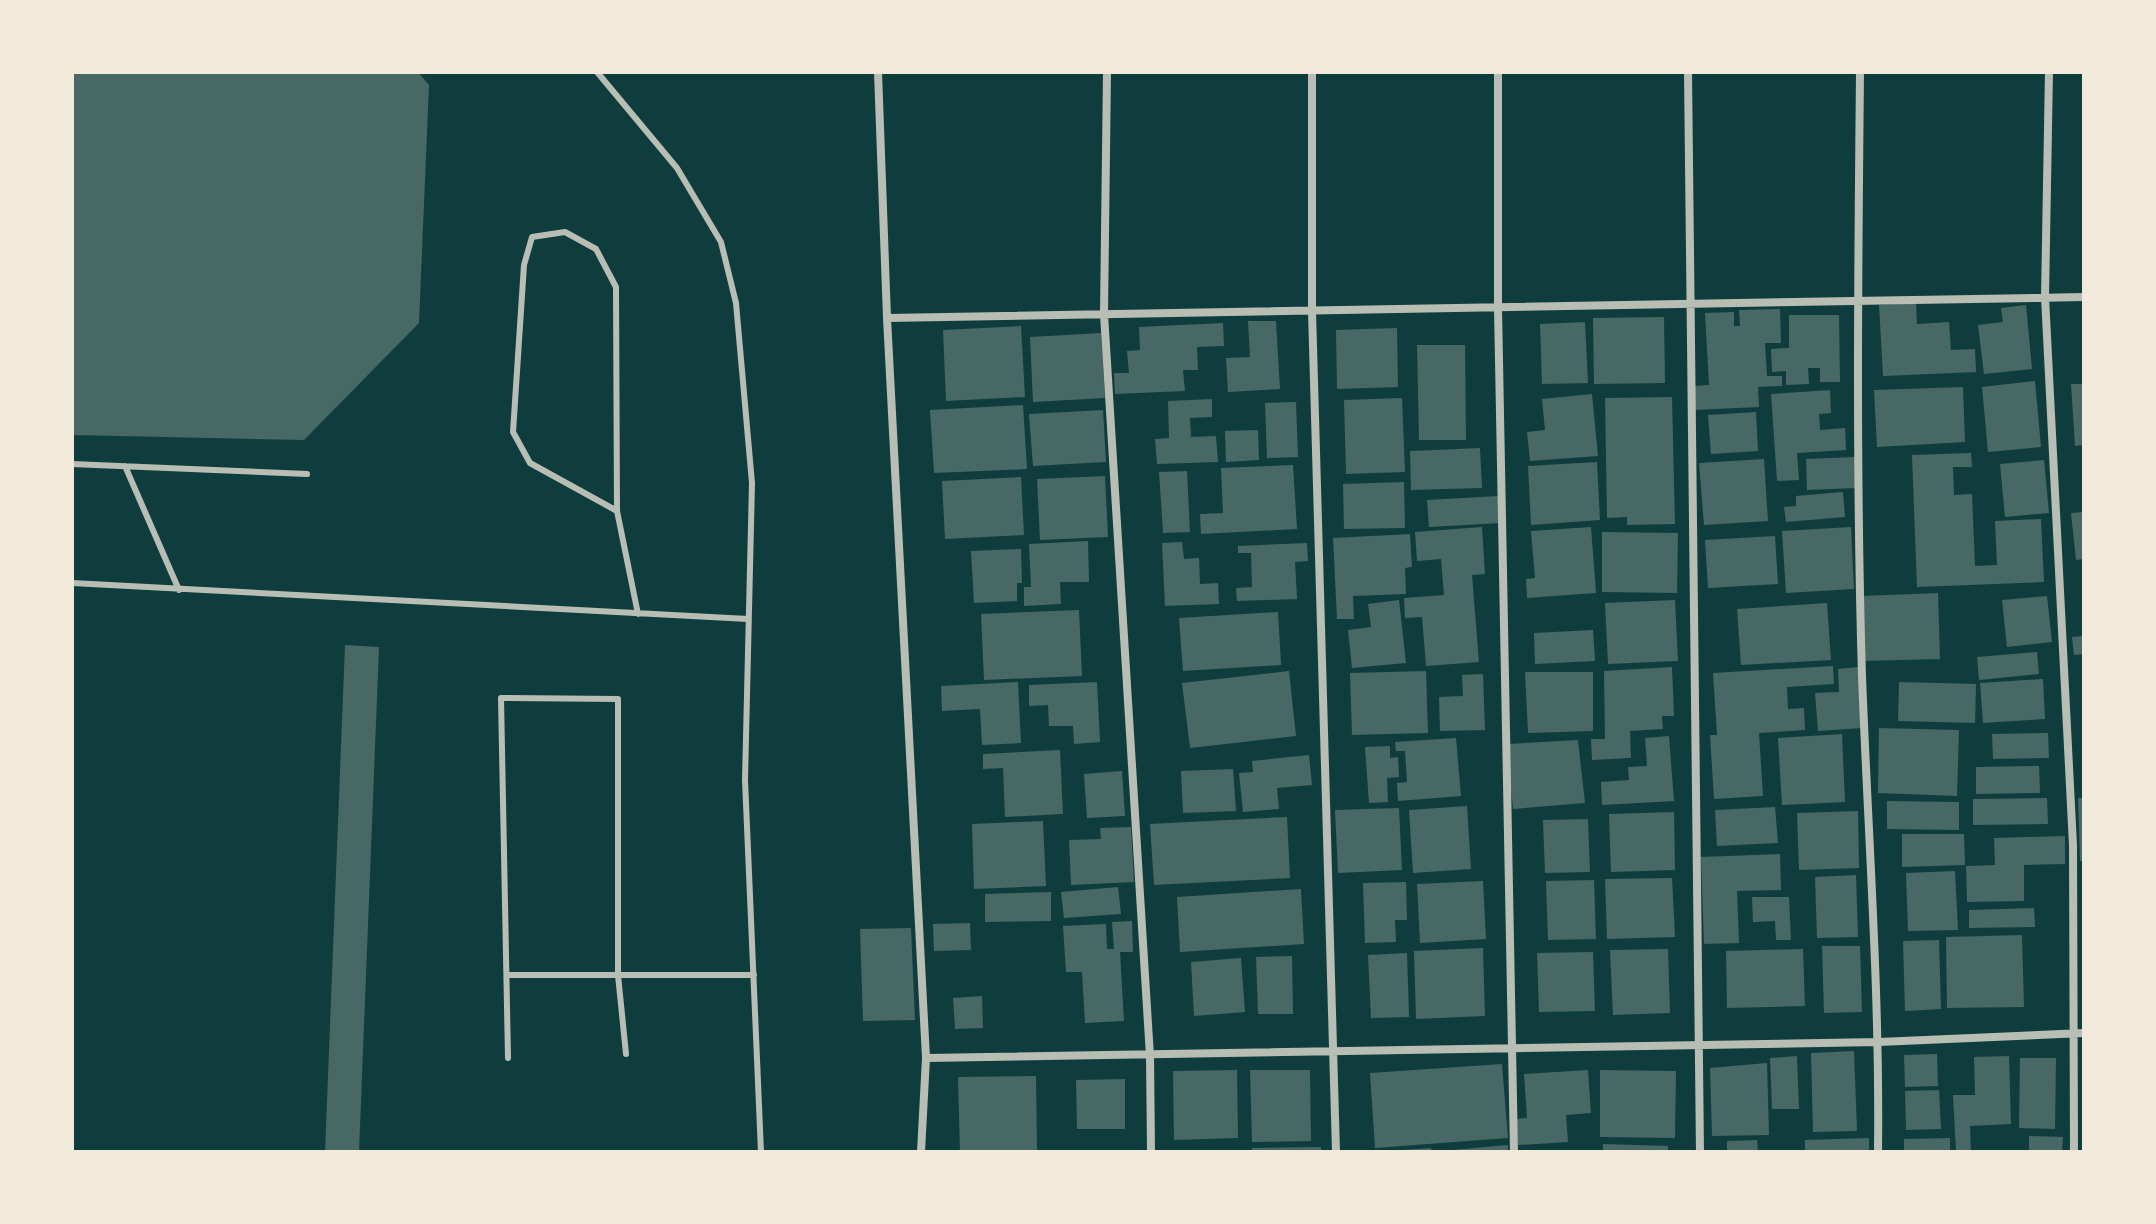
<svg xmlns="http://www.w3.org/2000/svg" width="2156" height="1224" viewBox="0 0 2156 1224" font-family="Roboto,sans-serif">
  <rect width="100%" height="100%" fill="#0f3d3e"/>
  <path fill="#486865" d="M72,72h346l11,13 -10,238 -115,117 -232,-5z
    M1916,303l1,21 32,-2 2,28 24,-1 1,23 -93,4 -4,-71z
    M2026,305l6,64 -48,5 -6,-49 25,-3 -2,-14z
    M1780,309l1,34h-16l2,33h15v10l-24,1 1,20 -65,3 -1,-24 16,-1 -4,-72 29,-1v14h6l-1,-16z
    M1789,315h50l1,67h-20v-14h-12l1,16 -23,1v-14l-14,1 -1,-23 18,-1z
    M1664,317l1,66 -71,1 -1,-66z
    M1248,321h28l4,68 -52,3 -2,-34 24,-1z
    M1585,322l3,61 -46,1 -2,-60z
    M1223,323l1,23 -27,1 1,23h-15l2,21 -70,3 -1,-21h15l-2,-22 13,-1 -1,-23z
    M1021,326l4,71 -79,4 -3,-71z
    M1397,328l1,59 -61,2 -1,-59z
    M1101,333l4,65 -72,4 -3,-65z
    M1417,345h48l1,95h-47z
    M2035,381l6,66 -53,5 -6,-65z
    M2071,384h13v61l-9,1z
    M1963,387l2,55 -88,5 -3,-57z
    M1830,390l1,23 -12,1 1,16 25,-2 1,22 -49,3 2,27 -22,1 -6,-87z
    M1592,394l6,62 -68,5 -3,-29 18,-2 -3,-31z
    M1672,397l3,127 -48,1v-8l-20,1 -2,-120z
    M1402,398l3,74 -59,2 -2,-74z
    M1212,399v18l-22,1 1,19 25,-1 2,26 -61,2 -2,-25 14,-1 -1,-37z
    M1296,402l2,55 -31,1 -2,-55z
    M1023,405l4,64 -93,4 -4,-63z
    M1103,410l3,52 -73,4 -4,-52z
    M1756,412l2,39 -47,3 -3,-39z
    M1258,430l1,30 -33,2 -1,-31z
    M1480,448l2,40 -71,2 -1,-39z
    M1971,453l1,14h-19l1,28 18,-1 3,72 22,-1 -2,-44 46,-2 3,63 -127,5 -5,-132z
    M1856,457l1,31 -50,2 -1,-31z
    M1764,459l4,62 -64,4 -5,-62z
    M2044,460l5,53 -44,4 -5,-53z
    M1597,462l3,58 -69,5 -3,-59z
    M1293,465l4,64 -96,5 -1,-20 23,-1 -2,-45z
    M1187,471l3,61 -27,1 -4,-61z
    M1105,476l3,61 -68,3 -3,-61z
    M1021,477l3,58 -79,4 -3,-58z
    M1404,482l1,46 -61,1 -1,-45z
    M1843,492l2,25 -59,5 -2,-15 12,-1v-10z
    M1499,496l2,27 -72,4 -2,-27z
    M2084,512v47l-8,1 -5,-47z
    M1482,527l3,47 -13,1 7,87 -53,4 -4,-49 -17,1 -1,-20 40,-3 -3,-36 -24,2 -2,-29z
    M1591,527l5,66 -69,5 -1,-19 9,-1 -4,-47z
    M1851,527l3,62 -68,4 -4,-62z
    M1602,532l76,1 -1,60 -75,-1z
    M1410,534l2,33 -7,1 1,26 -53,2 1,23h-17l-4,-81z
    M1775,536l3,48 -70,4 -3,-48z
    M1088,541l1,41h-29l1,22 -37,2v-19h7l-2,-43z
    M1182,542l2,17 15,-1 1,26 18,-1 1,21 -54,2 -3,-63z
    M1307,543l1,18 -13,1 2,37 -60,2 -1,-13 16,-1 -1,-34h-13v-7z
    M1021,549l1,34h-5v18l-43,2 -3,-52z
    M1938,593l2,66 -76,2 -2,-65z
    M2047,596l5,46 -45,5 -5,-47z
    M1399,600l7,63 -54,5 -4,-38 23,-3 -3,-23z
    M1675,600l3,61 -70,3 -3,-61z
    M1827,603l4,57 -90,5 -4,-56z
    M1079,610l3,66 -98,4 -3,-66z
    M1278,612l3,53 -98,6 -4,-53z
    M1593,630l2,31 -60,3 -1,-31z
    M2084,636v18l-10,1 -2,-18z
    M345,645l34,2 -20,505h-34z
    M2037,652l2,22 -60,6 -2,-23z
    M1833,666l1,18 -47,3 1,22 16,-1 1,22 -46,3 4,63 -49,3 -4,-64h7l-4,-62z
    M1672,667l2,49h-12l1,13 -33,2 1,27 -39,2 -1,-21h14l-1,-68z
    M1859,667l4,61 -45,3 -3,-38 24,-1 -1,-23z
    M1289,671l7,65 -106,12 -8,-65z
    M1426,671l2,62 -76,2 -2,-62z
    M1525,672h68v59l-65,2z
    M1483,674l2,56 -45,1 -1,-34 24,-1 -1,-21z
    M2043,679l2,40 -62,4 -3,-40z
    M1018,682l3,61 -39,2 -2,-36 -38,2 -1,-25z
    M1097,682l3,60 -26,2 -1,-18h-24l-1,-21 -19,1v-21z
    M1899,682l77,2 -1,39 -77,-2z
    M1879,728l80,2 -2,66 -79,-3z
    M2048,733l1,25 -56,1 -1,-25z
    M1842,734l3,68 -63,3 -4,-67z
    M1669,736l5,65 -72,4 -1,-23 28,-2 -1,-13 19,-1 -2,-28z
    M1456,738l5,58 -63,5 -1,-18 10,-1 -2,-31h-9l-1,-9z
    M1578,740l7,63 -72,6 -6,-65z
    M1390,746v12l8,-1 1,20 -12,1 1,24 -19,1 -4,-56z
    M1060,750l3,64 -58,3 -2,-49 -20,1v-15z
    M1309,755l3,30 -35,3 2,21 -36,3 -4,-39 14,-1 -1,-11z
    M2039,766l1,27 -64,1v-27z
    M1233,769l3,42 -53,2 -2,-42z
    M1122,771l3,45 -38,2 -3,-44z
    M2047,798l1,26 -75,1v-26z
    M2078,798h6v63h-4z
    M1887,801l72,1v28l-72,-1z
    M1467,806l4,63 -58,4 -4,-63z
    M1775,807l3,36 -61,3 -2,-36z
    M1399,808l3,62 -64,3 -3,-63z
    M1858,811l1,57 -60,2 -2,-57z
    M1674,812l1,58 -64,2 -2,-58z
    M1287,817l3,61 -136,7 -4,-61z
    M1588,819l2,53 -45,1 -2,-53z
    M1043,821l3,65 -72,3 -2,-65z
    M1131,827l3,55 -63,3 -2,-45 32,-1 -1,-11z
    M1902,834h62l1,31 -63,2z
    M2065,836v28l-41,1v36l-57,1 -1,-36 29,-1 -1,-27z
    M1780,854l1,36 -44,1 2,52 -35,1 -3,-87z
    M1955,871l3,59 -50,1 -2,-58z
    M1856,875l2,62 -41,1 -2,-61z
    M1672,878l3,59 -68,2 -2,-60z
    M1594,880l2,59 -48,1 -2,-59z
    M1483,881l3,58 -66,4 -3,-59z
    M1406,882l1,38h-12l1,22 -31,1 -2,-60z
    M1118,887l3,27 -57,4 -3,-26z
    M1301,889l3,55 -124,8 -3,-55z
    M1051,892v29l-66,1v-28z
    M1752,897h37l2,43h-15l-1,-19 -22,1z
    M2034,908l1,19 -66,1v-18z
    M1132,921l1,31h-13l4,69 -39,2 -3,-51h-16l-3,-46 43,-2 1,25h7l-2,-27z
    M970,923l1,27 -37,1 -1,-27z
    M911,928l4,92 -52,1 -3,-92z
    M2022,935l2,72 -77,1 -1,-71z
    M1939,940l2,69 -36,2 -2,-70z
    M1822,946h38l2,66 -38,1z
    M1483,948l2,68 -69,3 -2,-68z
    M1668,949l2,64 -57,2 -3,-65z
    M1803,949l2,57 -78,2 -1,-57z
    M1593,952l2,59 -56,1 -2,-59z
    M1407,953l2,64 -38,1 -3,-63z
    M1292,956l1,58h-35l-2,-57z
    M1241,958l4,54 -51,4 -3,-54z
    M982,996l1,32 -28,1 -2,-31z
    M1854,1051l3,80 -44,1 -2,-79z
    M1937,1054l1,32 -33,1 -1,-32z
    M1797,1056l2,53h-27l-2,-51z
    M2009,1056l2,68 -41,2 1,26h-15l-3,-57h22l-1,-38z
    M2020,1058h36l-1,71 -36,-1z
    M1767,1063l2,72 -57,1 -2,-68z
    M1502,1064l6,74 -133,10 -5,-75z
    M1237,1070l1,68 -64,2 -1,-69z
    M1250,1070h60l1,71 -59,1z
    M1588,1070l3,43 -25,2 2,27 -50,3 -2,-26 11,-1 -3,-44z
    M1600,1070l76,1 -1,67 -75,-1z
    M1036,1076l1,74 -77,2 -2,-75z
    M1125,1079v50h-48l-1,-49z
    M1939,1090l2,39 -35,1 -1,-39z
    M2029,1136l34,1 -1,15h-33z
    M1869,1138v14h-64v-12z
    M1950,1138v14h-46v-13z
    M1757,1140l1,12h-31v-11z
    M1603,1144l65,2v6h-65z
    M1508,1145v7h-56v-2z
    M1321,1147v5h-69v-4z
    M1431,1148l1,4h-29v-2z"/>
  <g fill="none" stroke-linecap="round" stroke-linejoin="round">
    <path stroke="#b8beb3" stroke-width="6" d="M597,72l80,96 44,74 15,61 16,180 -7,297 16,372
      M72,464l235,10
      M125,466l54,124
      M617,511l-87,-48 -17,-31 11,-167 8,-28 33,-5 31,17 20,38 1,224 21,103
      M72,583l676,36
      M507,975h247
      M508,1058l-7,-360 117,1v276l8,79"/>
    <path stroke="#b8beb3" stroke-width="8" d="M878,72l9,246 39,740 -5,94
      M1107,72l-3,242 46,742 1,96
      M1312,72v239l24,841
      M1498,72v236l16,844
      M1688,72l12,1080
      M1860,72c-2,201 -4,403 2,604 6,159 18,317 16,476
      M2049,72l-4,225 28,548 1,307
      M887,318l1197,-21
      M926,1058l953,-16 205,-9"/>
  </g>
  <rect width="2156" height="1224" fill="none" stroke="#f1e9da" stroke-width="148"/>
</svg>
